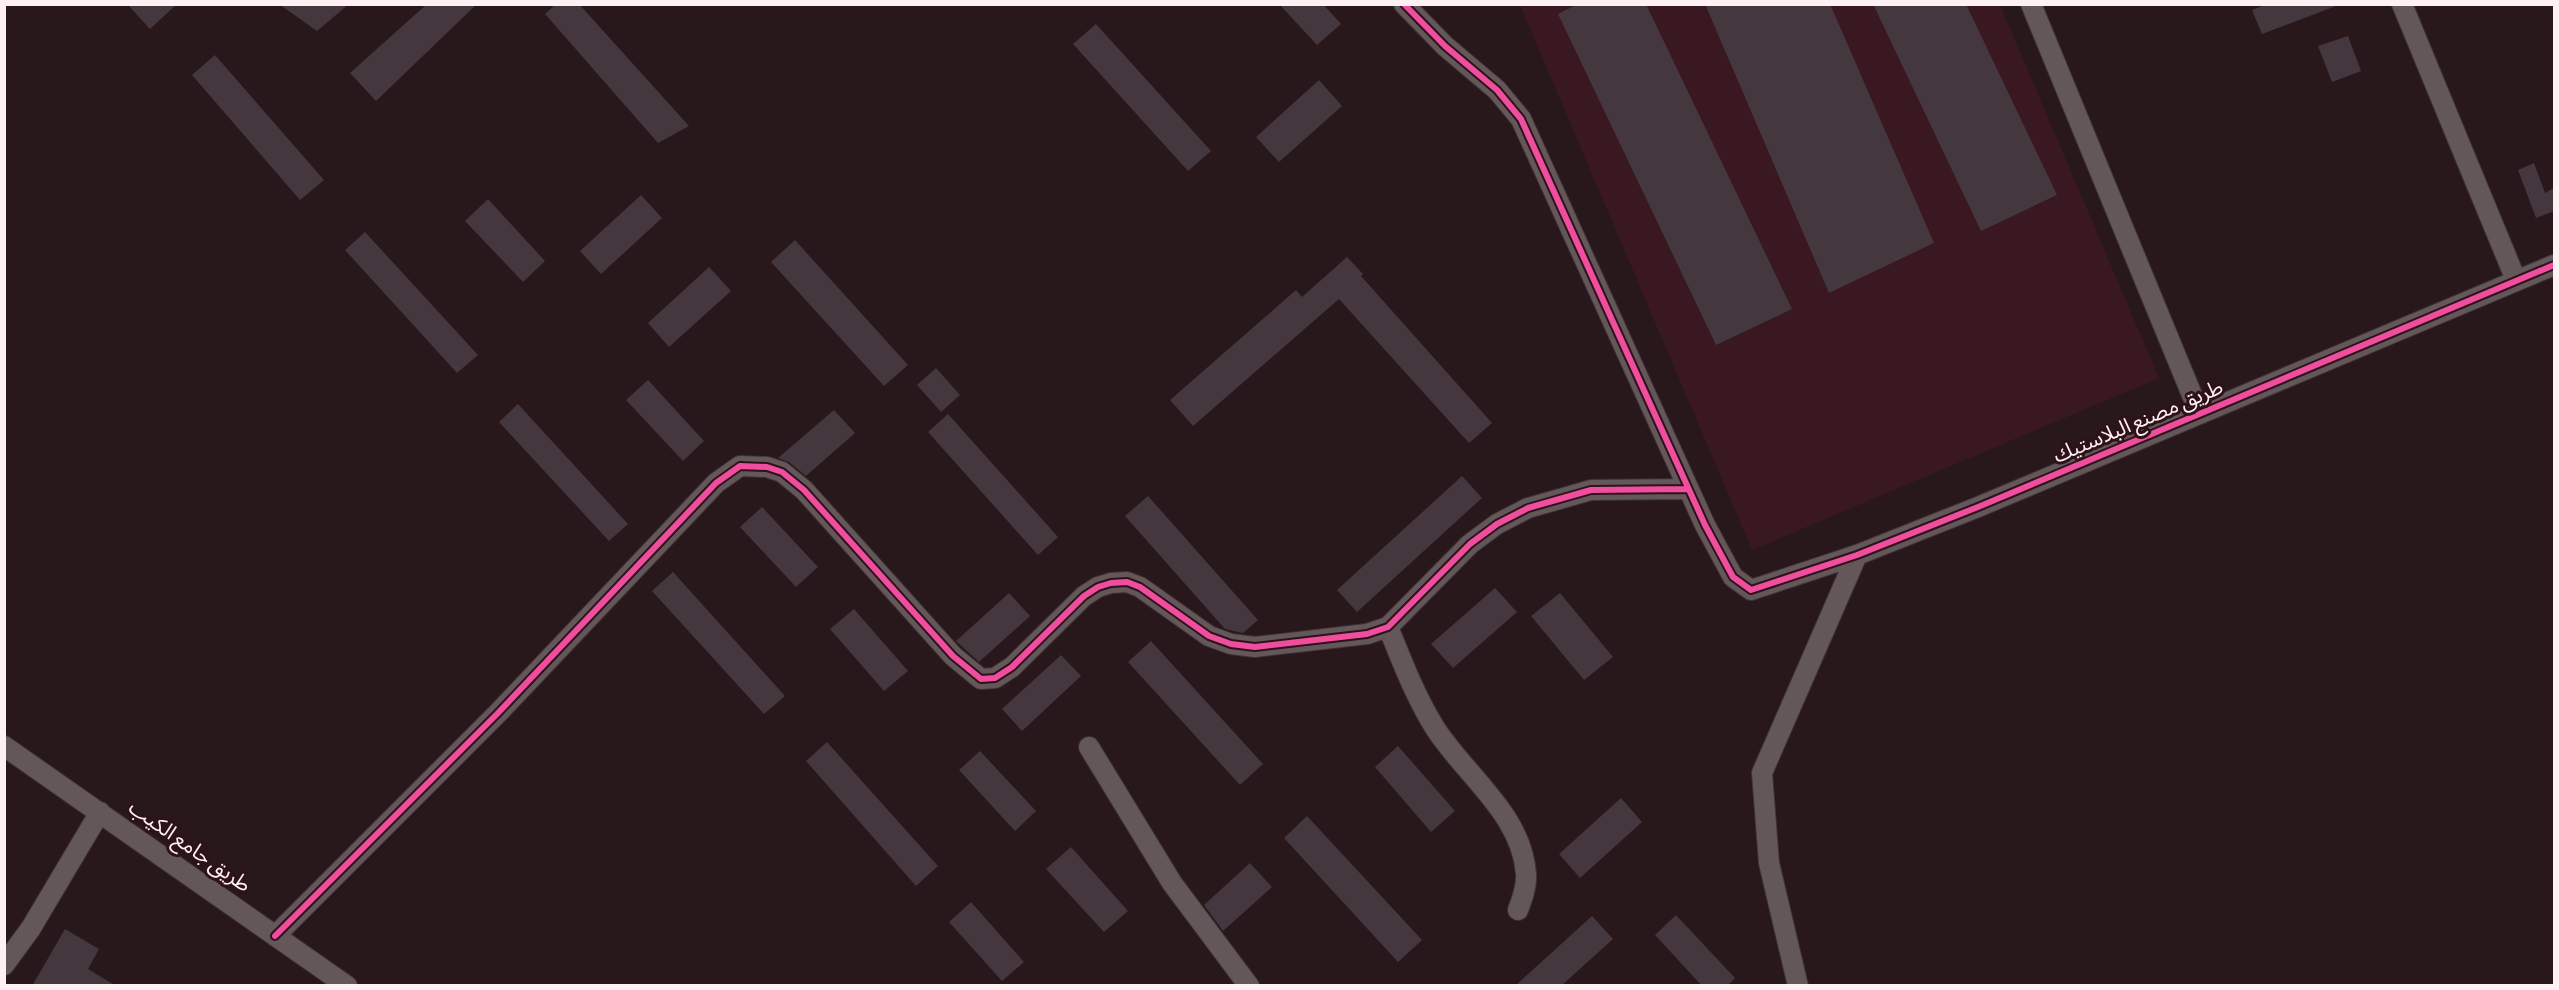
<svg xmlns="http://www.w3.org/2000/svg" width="2559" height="990" viewBox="0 0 2559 990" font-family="'Asap Condensed','Noto Sans Arabic',sans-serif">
  <rect width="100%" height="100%" fill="#28181c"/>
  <path fill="#391821" d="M1520,5h480l159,373 -407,172z"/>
  <path fill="#44373d" d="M127,4h50l-27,25z
    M279,4h70l-32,27z
    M427,4h50l-101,97 -26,-28z
    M556,4h23l110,122 -31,17 -113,-129z
    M1279,4h44l18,20 -24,21z
    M1578,4h68l146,305 -76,36 -158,-331z
    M1705,4h125l104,239 -105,50z
    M1873,4h93l91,191 -76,36z
    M2267,4h69v2l-74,28 -10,-24z
    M1096,24l115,127 -23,20 -115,-127z
    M2348,36l13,35 -29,11 -14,-36z
    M215,55l109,125 -24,20 -108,-125z
    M1319,80l23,26 -63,56 -23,-25z
    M2534,163l11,30 9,-5v23l-18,7 -18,-48z
    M641,195l21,23 -61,56 -21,-23z
    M488,199l57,62 -22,21 -58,-61z
    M365,232l113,123 -21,18 -112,-123z
    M795,240l113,125 -24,21 -113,-124z
    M1347,257l16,17 -2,2 131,147 -23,20 -130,-144 -146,127 -23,-26 126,-110 6,7z
    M709,267l22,24 -62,56 -21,-24z
    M936,368l24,27 -19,17 -24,-27z
    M648,380l56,61 -21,20 -57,-61z
    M518,404l110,120 -19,17 -110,-119z
    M834,410l21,23 -49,43 -17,-14 -11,-4z
    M948,414l110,123 -20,18 -110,-123z
    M1462,476l20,22 -125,114 -20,-22z
    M1148,496l110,124 -15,13 -18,-4 -100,-113z
    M762,507l56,60 -22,20 -56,-60z
    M673,572l112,124 -21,18 -112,-123z
    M1495,588l22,24 -64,56 -22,-24z
    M1009,593l21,23 -51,46 -23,-21z
    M1560,593l53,64 -29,23 -53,-64z
    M854,609l54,62 -24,20 -54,-62z
    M1151,641l112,123 -23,21 -112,-123z
    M1061,655l20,21 -59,55 -20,-22z
    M827,742l111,124 -22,20 -110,-125z
    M1398,746l57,65 -24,21 -56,-65z
    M980,751l56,60 -21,20 -56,-61z
    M1621,798l21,24 -62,56 -21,-24z
    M1307,816l115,124 -24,22 -114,-124z
    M1071,847l57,64 -24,21 -58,-63z
    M1250,863l22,24 -49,44 -19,-26z
    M971,902l53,60 -22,19 -53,-59z
    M1676,915l59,63 -8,8h-25l-47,-51z
    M1592,916l21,23 -52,47h-46z
    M65,929l34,20 -11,20 28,17h-84z"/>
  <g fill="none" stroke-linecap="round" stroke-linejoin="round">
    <g stroke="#3e3336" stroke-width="22">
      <path id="minor" d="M1404,4l41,42 52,44 24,29 184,406 28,52 18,13 106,-35 121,-48 576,-242
        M2031,4l168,408
        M2402,4l114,276
        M1388,627c14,34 27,69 47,101 30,47 87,86 91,146 1,13 -4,25 -8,36
        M4,746l343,240
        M1089,747l83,136 77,103
        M275,936l222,-222 219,-231 24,-17 27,1 15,5 22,18 149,166 28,23 14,-1 17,-11 72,-71 14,-9 13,-4 16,-1 13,5 69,49 22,8 24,3 112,-13 21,-7 82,-83 27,-20 31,-16 63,-18 97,-1
        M4,965l27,-37 69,-116
        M1798,986l-29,-123 -7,-90 95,-218"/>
    </g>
    <use href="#minor" stroke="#64575a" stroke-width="20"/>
    <g stroke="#2e1219" stroke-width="10">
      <path id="cycleway" d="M1404,4l41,42 52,44 24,29 184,406 28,52 18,13 106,-35 121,-48 576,-242
        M275,936l222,-222 219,-231 24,-17 27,1 15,5 22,18 149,166 28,23 14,-1 17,-11 72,-71 14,-9 13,-4 16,-1 13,5 69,49 22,8 24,3 112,-13 21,-7 82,-83 27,-20 31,-16 63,-18 97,-1"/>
    </g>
    <use href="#cycleway" stroke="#ef4d9e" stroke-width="6"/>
  </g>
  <g text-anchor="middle" stroke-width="6" stroke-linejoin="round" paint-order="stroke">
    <g font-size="21" fill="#fef1f4" stroke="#2e1219">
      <text transform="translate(2138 421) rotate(-23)" y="7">طريق مصنع البلاستيك</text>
      <text transform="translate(190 846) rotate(35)" y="7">طريق جامع الكيب</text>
    </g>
  </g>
  <rect width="2559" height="990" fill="none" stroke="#fef1f4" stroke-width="12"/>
</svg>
